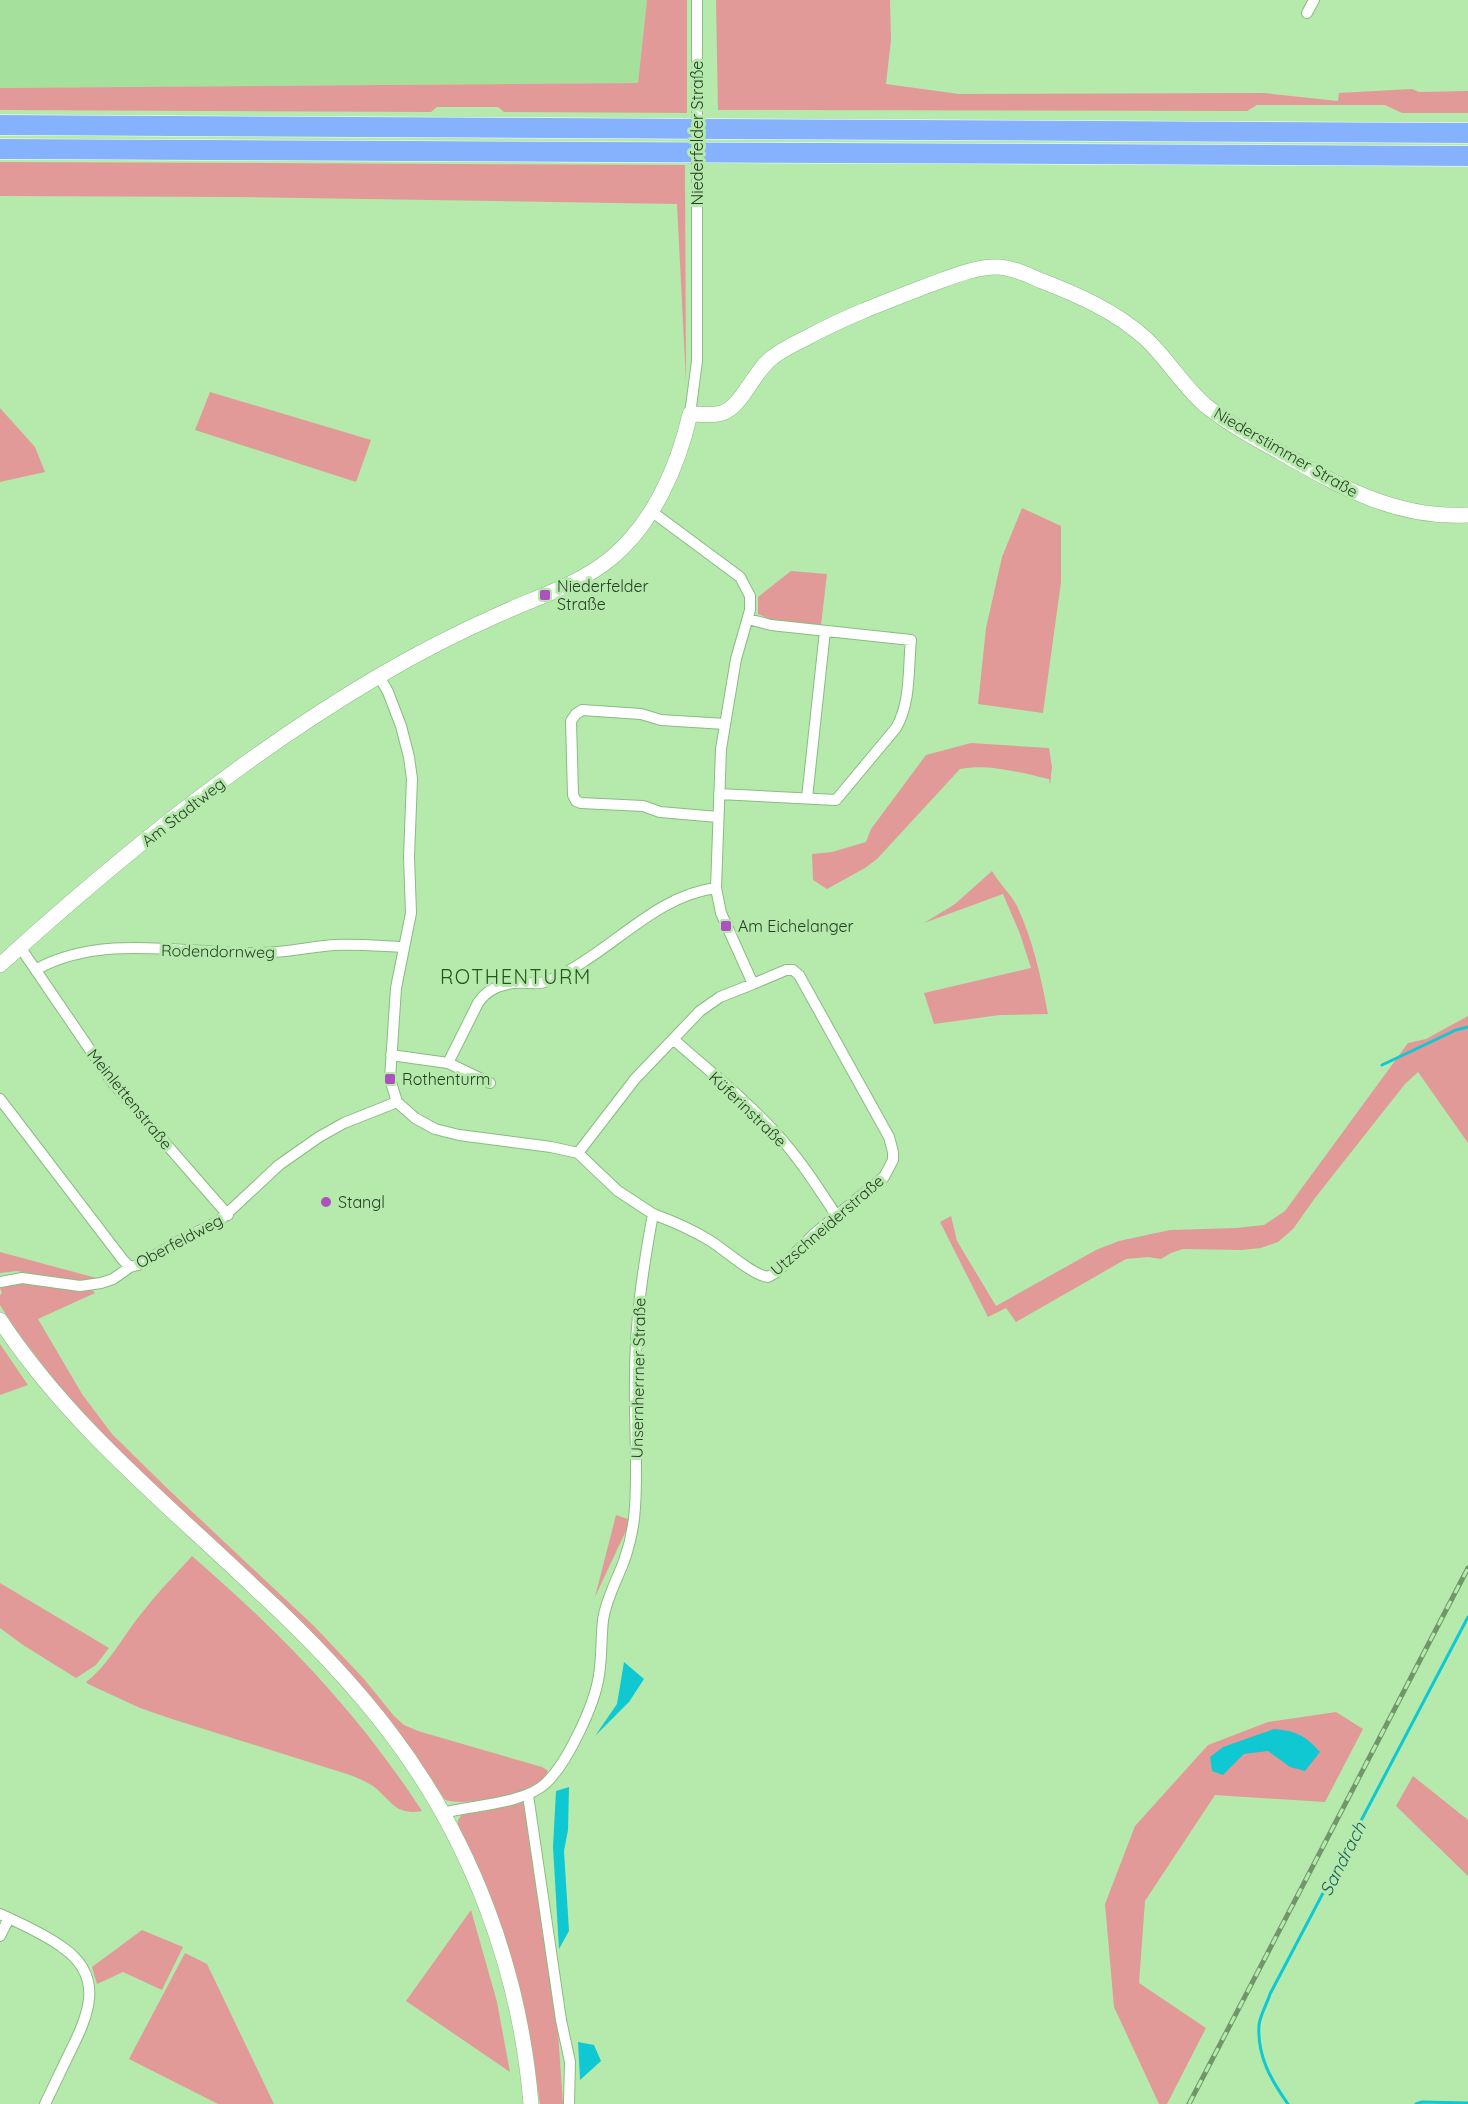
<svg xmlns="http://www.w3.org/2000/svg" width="1468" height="2104" viewBox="0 0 1468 2104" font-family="Quicksand,sans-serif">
  <rect width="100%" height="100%" fill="#b5eaac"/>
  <path fill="#a6e09d" d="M0,0h647l-9,83 -638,5z"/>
  <path fill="#e29a99" d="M647,0h40v113l-183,-1 -6,-5h-61l-6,5 -431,-2v-22l638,-5z
    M716,0h174l1,40 -5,44 73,10 305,-1 74,8 1,-8 73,-4 7,3 49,-1v22h-66l-17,-8h-128l-10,6 -529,-1z
    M0,162l685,3 1,217 -9,-178 -444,-7 -233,-1z
    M210,392l161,48 -15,42 -161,-52z
    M0,408l35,39 10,25 -45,10z
    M1022,508l39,18v56l-18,131 -65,-9 8,-76 16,-71z
    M791,571l36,3 -6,51 -49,-5 -14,-6v-17z
    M971,743l78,5 3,19 -2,18 -1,-6c-27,-6 -60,-16 -89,-10l-83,90 -12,9 -38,21 -14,-9 -1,-26 20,-2 34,-10 5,-13 55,-74z
    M992,871c7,12 18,22 25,35 16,34 24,71 31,108l-48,1 -66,9 -10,-31 107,-25 -11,-34 -17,-40 -79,29 31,-19z
    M1468,1016v127l-50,-71 -13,12 -90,114 -22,31 -15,13 -17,6 -20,2 -58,-1 -12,4 -10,6 -13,-2 -22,2 -110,63 -10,-14 -18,9 -48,-95 11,-6 6,25 39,65 100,-56 23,-9 51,-11 66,-2 28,-3 21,-14 123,-168 18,-4z
    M0,1252l100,27 -37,2 -46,-10 -17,2z
    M19,1283l53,7 19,-1 4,4 -57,26 44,75 30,40 57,56 146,137 49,52 30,37 10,9 14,6 124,36 5,3 1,4c-6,5 -12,11 -19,14 -18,9 -65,18 -84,12l-23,-34 -343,-353 -66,-87 -13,-21v-10l2,-2 -2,-5z
    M0,1344l28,41 -28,10z
    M616,1515l15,5 -36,77z
    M192,1556c90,78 165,155 230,255 -27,5 -31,-11 -49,-25 -8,-5 -17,-9 -26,-12l-175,-55 -32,-11 -52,-24 -2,-2c24,-18 39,-50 59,-73 14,-18 31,-35 47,-53z
    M0,1583l109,65 -13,17 -20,13 -53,-33 -23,-17z
    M1336,1712l27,17 -38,73 -110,-7 -70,106 -6,82 67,45 -39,76h-8l-45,-97 -9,-103 30,-78 73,-81 60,-23z
    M1413,1776l55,44v56l-72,-70z
    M522,1803l5,3 31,226 5,72h-23c-8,-52 -16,-102 -31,-153 -12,-43 -33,-83 -51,-123v-8l5,-7z
    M471,1910l26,92 13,70 -104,-71z
    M142,1930l41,17 -21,43 -39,-18 -26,12 -5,-17z
    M185,1953l22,11 67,140h-56l-89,-45z"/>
  <path fill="#0fc8d2" d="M624,1662l20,17 -15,23 -34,34 22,-32z
    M1274,1729c22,2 31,6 46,23l-15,19 -15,-4 -22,-16 -24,3 -21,21 -11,-4 -2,-14 13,-10z
    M569,1787l-1,43 -4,21 5,80 -10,18 -6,-102 3,-56z
    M578,2042l16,3 7,16 -21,19z"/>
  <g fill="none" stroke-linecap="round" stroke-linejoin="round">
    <path stroke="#0fc8d2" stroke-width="3" d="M1382,1065l74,-35 12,-3
      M1288,2104c-17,-24 -31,-48 -29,-79 1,-10 8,-21 11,-31l198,-377
      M1416,2104l6,-2 46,1"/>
    <g stroke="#89bc81" stroke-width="12">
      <path id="street" d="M1307,13l7,-13
        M697,97v-97
        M690,414l7,-53v-177
        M379,676l9,16 13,34 8,31 3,22 -3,78 2,56 -15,75 -6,91 7,23 18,16 20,11 24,6 92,12 27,6 40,38 35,23c-10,54 -18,107 -18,162 -1,44 3,88 0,131 -1,18 -5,37 -11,54 -7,19 -18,38 -21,59 -2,18 -1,36 -4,55 -4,29 -31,87 -53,108 -22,21 -73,22 -103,30
        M719,794l117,6 60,-72c15,-25 12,-60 15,-88l-140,-15 -23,-6
        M807,798l18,-167
        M718,817l-58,-5 -17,-6 -62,-3 -5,-2 -3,-6 -2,-74 5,-7 6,-4 59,4 20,6 64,4
        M20,947l92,135 116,133
        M37,969c66,-36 148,-15 220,-16 26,0 52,-6 77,-8 23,-1 46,1 69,2
        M673,1039c35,31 72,60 103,94 23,25 41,53 60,82
        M391,1055l57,8 30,-60c11,-17 29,-21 48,-20 6,0 13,1 18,-1 6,-1 12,-5 17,-7 52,-26 96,-80 155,-87
        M448,1063l42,20
        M0,1099l123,161 7,7
        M578,1153l57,-74 65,-68 20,-14 33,-13 -32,-71 -5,-25 5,-139 15,-90 14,-49v-14l-10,-19 -89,-66
        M653,1214c19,7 38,15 56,26 15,9 43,35 59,37l9,-5 37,-38 70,-57 9,-17v-8l-4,-15 -90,-162 -6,-5h-7l-33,14
        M0,1282l22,-4 58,8 21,-3 12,-4 17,-12 8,-2 43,-25 38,-19 60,-56 40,-28 25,-14 53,-21
        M528,1795l33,225 9,42 -1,42
        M0,1914c21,10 43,19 62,33 44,30 26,69 7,107 -8,17 -16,33 -24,50
        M0,1936l9,-18"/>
    </g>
    <g stroke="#89bc81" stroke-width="16">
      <path id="secondary" d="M0,965c117,-106 243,-209 379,-289 39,-23 80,-44 121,-62 37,-17 78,-29 110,-55 43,-35 68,-92 80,-145 11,0 22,2 32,-1 20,-6 32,-43 51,-56 10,-8 23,-14 35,-20 37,-20 74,-34 113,-49 24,-8 51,-22 78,-21 15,1 29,8 43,14 36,14 73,30 103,57 22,20 37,47 60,67 22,18 48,32 73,46 61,35 117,68 190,64
        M0,1320c68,104 166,183 255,268 49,45 96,93 136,146 81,107 129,237 140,370"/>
    </g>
    <g stroke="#fff" stroke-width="21">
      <path id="highway" d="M0,125l1468,8
        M0,149l1468,7"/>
    </g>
    <use href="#street" stroke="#fff" stroke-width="10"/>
    <use href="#secondary" stroke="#fff" stroke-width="15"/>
    <use href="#highway" stroke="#86b2fd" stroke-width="20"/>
    <g stroke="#70966a" stroke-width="5">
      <path id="rail" d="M1189,2104l279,-536"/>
    </g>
    <use href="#rail" stroke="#b5eaac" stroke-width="3" stroke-dasharray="9" stroke-linecap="butt"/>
    <g stroke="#89bc81" stroke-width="12" stroke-linecap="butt">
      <path id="street-bridge" d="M697,97v87"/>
    </g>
    <use href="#street-bridge" stroke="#fff" stroke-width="10"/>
  </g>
  <g fill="#ac51bd" stroke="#b5eaac" stroke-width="2">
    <rect x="539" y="589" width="12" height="12" rx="3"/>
    <rect x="720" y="920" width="12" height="12" rx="3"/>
    <rect x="384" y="1073" width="12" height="12" rx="3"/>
    <circle cx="326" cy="1202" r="6"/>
  </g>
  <g text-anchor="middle" stroke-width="6" stroke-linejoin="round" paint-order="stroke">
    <g font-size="16" fill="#283d25" stroke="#b5eaac">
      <text transform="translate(697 133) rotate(-90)" y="6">Niederfelder Straße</text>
      <text transform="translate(1286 452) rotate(30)" y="6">Niederstimmer Straße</text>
      <text transform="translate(183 812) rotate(-38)" y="6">Am Stadtweg</text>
      <text transform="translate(218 951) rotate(1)" y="6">Rodendornweg</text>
      <text transform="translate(130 1099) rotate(51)" y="6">Meinlettenstraße</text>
      <text transform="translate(748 1109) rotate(44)" y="6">Küferinstraße</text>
      <text transform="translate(827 1225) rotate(-41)" y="6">Utzschneiderstraße</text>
      <text transform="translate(179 1241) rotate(-28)" y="6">Oberfeldweg</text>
      <text transform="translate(638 1378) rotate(-89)" y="6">Unsernherrner Straße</text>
    </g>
    <g font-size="16" fill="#283d25" stroke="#b5eaac" text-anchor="start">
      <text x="557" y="592">Niederfelder<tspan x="557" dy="18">Straße</tspan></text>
      <text x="738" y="932">Am Eichelanger</text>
      <text x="402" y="1085">Rothenturm</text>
      <text x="338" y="1208">Stangl</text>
    </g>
    <g font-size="18" font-style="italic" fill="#1c5c5f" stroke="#b5eaac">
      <text transform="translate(1343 1859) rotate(-63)" y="6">Sandrach</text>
    </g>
    <g font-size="20" letter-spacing="1.5" fill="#25531d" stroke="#b5eaac">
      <text x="516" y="984">ROTHENTURM</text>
    </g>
  </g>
</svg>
